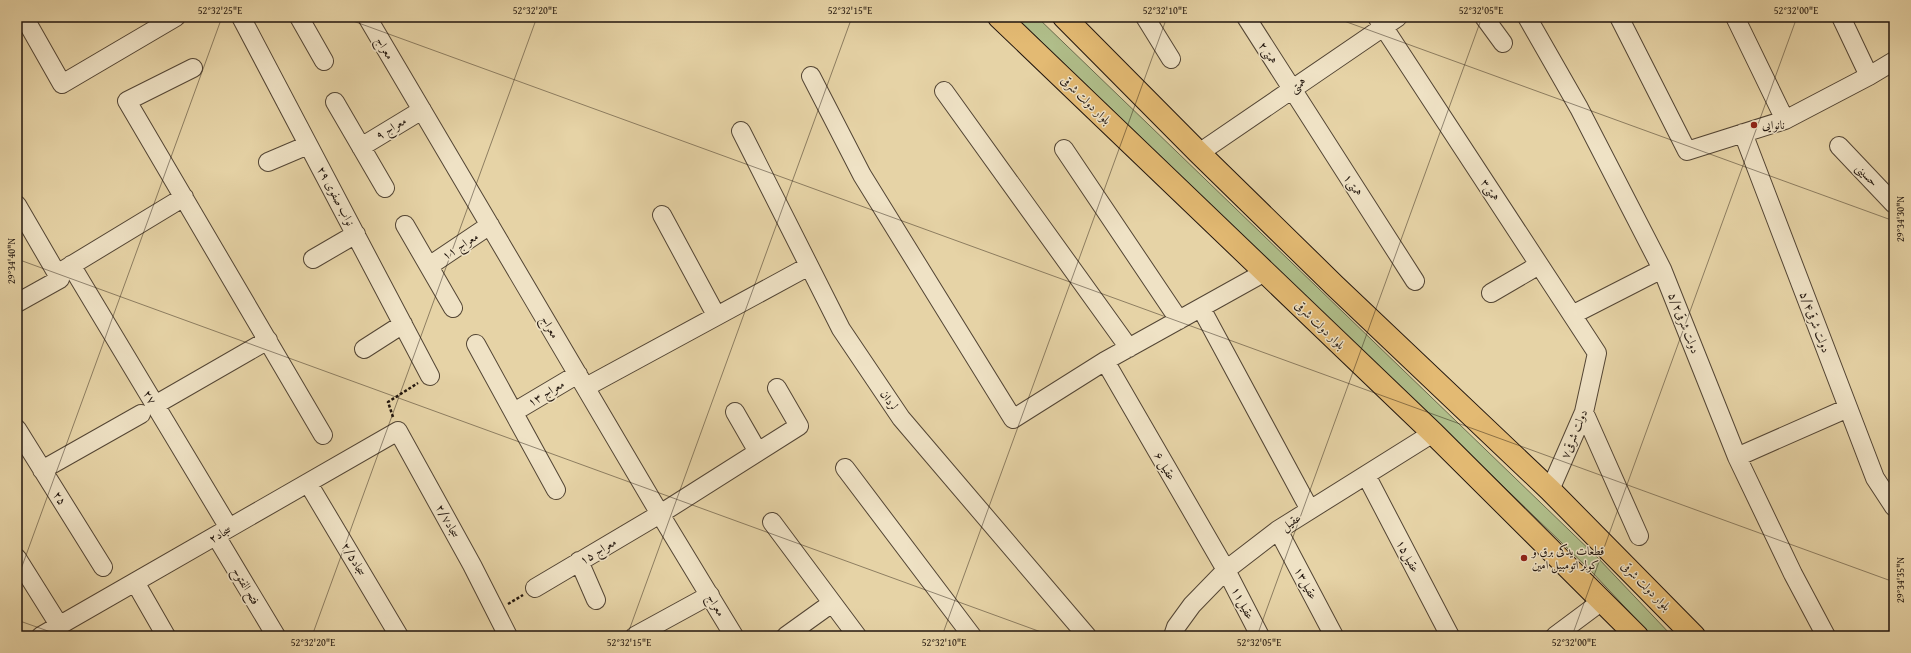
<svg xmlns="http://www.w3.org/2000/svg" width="1911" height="653" viewBox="0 0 1911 653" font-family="'Gentium Book Plus',Amiri,serif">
  <rect width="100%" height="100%" fill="#e6d3a6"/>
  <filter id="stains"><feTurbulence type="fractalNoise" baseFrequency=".005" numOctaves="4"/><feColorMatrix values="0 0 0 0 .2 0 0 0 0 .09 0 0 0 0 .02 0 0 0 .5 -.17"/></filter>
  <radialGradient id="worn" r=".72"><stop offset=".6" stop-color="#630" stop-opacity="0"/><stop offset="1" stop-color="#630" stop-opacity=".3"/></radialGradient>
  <path fill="#b0be8a" stroke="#696a4c" d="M1016,17h21l561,541 74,78h-20l-61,-65z"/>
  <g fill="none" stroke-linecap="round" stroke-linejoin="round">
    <g stroke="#534534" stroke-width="20">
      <path id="minor" d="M24,17l38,67 114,-67
        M241,17l189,359
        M299,17l25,44
        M367,17l293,497 74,122
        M1145,17l26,42
        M1246,17l169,264
        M1377,17l220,336 -13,59 -34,78
        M1484,17l19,26
        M1527,17l52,91 83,161 75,188 56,117 33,62
        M1619,17l68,134 98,-31 84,-44 25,-15
        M1735,17l50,103
        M1841,17l28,59
        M193,68l-66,33 196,334
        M811,76l51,99 151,244 92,-58 160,-89
        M944,91l185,257
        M335,102l50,86
        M741,131l100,198 60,89 186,218
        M1743,133l132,345 19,29
        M1839,146l55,58
        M361,147l61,-37
        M1064,149l115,171
        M1199,153l199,-136
        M268,162l40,-17
        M17,205l43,74 -43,24
        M662,215l54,100
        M405,225l48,83
        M313,259l43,-25
        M71,265l158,263
        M429,266l61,-41
        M57,274l127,-77
        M1491,293l48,-28
        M1201,308l109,202
        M1572,315l90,-46
        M476,344l80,146
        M364,349l39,-25
        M1105,361l121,209 34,66
        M586,387l223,-121
        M155,405l113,-65
        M514,412l64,-38
        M735,412l23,40
        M1584,412l55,124
        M17,429l86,138
        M1737,457l111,-49
        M845,468l127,168
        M42,470l99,-56
        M1366,475l84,161
        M308,483l91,153
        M772,522l85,114
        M1278,530l56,106
        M216,536l60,100
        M17,558l42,67
        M579,561l17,39
        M135,582l31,54
        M535,588l125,-74 139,-88 -22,-38
        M41,636l357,-205 74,134 36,71
        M635,636l75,-41
        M786,636l46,-33
        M1173,636l3,-9 16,-22 34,-35 52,-40 155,-97
        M1555,636l47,-35"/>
    </g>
    <g stroke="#22160e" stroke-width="24">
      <path id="major" d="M999,17l434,416 204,203
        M1064,17l135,136 135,132 216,205 144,146"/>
    </g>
    <path stroke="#22160e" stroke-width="2.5" stroke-dasharray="3 2" stroke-linecap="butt" d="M393,417l-5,-15 30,-19
      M508,604l15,-9"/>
    <use href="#minor" stroke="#efe2c5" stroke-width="18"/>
    <use href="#major" stroke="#e3ba73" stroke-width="22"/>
  </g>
  <path fill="none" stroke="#22160e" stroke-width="1" stroke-opacity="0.45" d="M342,17l1552,565M1333,17l561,204M17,259l1035,377M17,580l205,-563M17,620l45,16M312,636l225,-619M627,636l225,-619M942,636l225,-619M1257,636l225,-619M1572,636l225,-619M1887,636l7,-18"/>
  <g fill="#8f2418" stroke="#efe2c5" stroke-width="1.5">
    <circle cx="1754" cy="125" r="4"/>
    <circle cx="1524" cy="558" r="4"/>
  </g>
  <g text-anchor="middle" stroke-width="3" stroke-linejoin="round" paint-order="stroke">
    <g font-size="12" fill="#22160e" stroke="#efe2c5">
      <text transform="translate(385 48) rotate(59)" y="4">معراج</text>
      <text transform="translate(1268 53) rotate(58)" y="4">۲همتی</text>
      <text transform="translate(1298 85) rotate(-34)" y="4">همتی</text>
      <text transform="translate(1086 100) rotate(44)" y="4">بلوار دولت شرقی</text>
      <text transform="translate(391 128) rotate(-31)" y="4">معراج ۹</text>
      <text transform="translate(1867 175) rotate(46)" y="4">حسینی</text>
      <text transform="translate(1353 185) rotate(57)" y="4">۱همتی</text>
      <text transform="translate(1490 190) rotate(57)" y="4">۳همتی</text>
      <text transform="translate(336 196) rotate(62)" y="4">نواب صفوی ۲۹</text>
      <text transform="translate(460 246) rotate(-33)" y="4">معراج ۱۱</text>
      <text transform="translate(1815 322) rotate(69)" y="4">۵/۴دولت شرقی</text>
      <text transform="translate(1684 323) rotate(68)" y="4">۵/۲دولت شرقی</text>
      <text transform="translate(1320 325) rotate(44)" y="4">بلوار دولت شرقی</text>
      <text transform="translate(550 327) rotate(60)" y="4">معراج</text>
      <text transform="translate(546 393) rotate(-31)" y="4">معراج ۱۳</text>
      <text transform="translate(150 397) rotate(59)" y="4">۲۷</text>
      <text transform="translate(889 400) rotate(55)" y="4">لردان</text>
      <text transform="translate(1574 434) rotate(-68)" y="4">۷دولت شرقی</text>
      <text transform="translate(1165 466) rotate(60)" y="4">عقیل ۶</text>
      <text transform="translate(60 498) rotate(58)" y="4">۲۵</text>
      <text transform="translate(448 521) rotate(61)" y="4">سجاد۲/۷</text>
      <text transform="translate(1291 522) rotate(-32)" y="4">عقیل</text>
      <text transform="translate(220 534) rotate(-30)" y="4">۲سجاد</text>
      <text transform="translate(598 551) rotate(-31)" y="4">معراج ۱۵</text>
      <text transform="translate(1408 556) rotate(62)" y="4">عقیل۱۵</text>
      <text transform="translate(354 559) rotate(59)" y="4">۲/۵سجاد</text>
      <text transform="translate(1306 583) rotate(62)" y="4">عقیل۱۳</text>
      <text transform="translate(246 586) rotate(59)" y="4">فتح الفتوح</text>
      <text transform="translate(1646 586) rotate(45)" y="4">بلوار دولت شرقی</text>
      <text transform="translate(1243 603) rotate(63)" y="4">عقیل۱۱</text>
      <text transform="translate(716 605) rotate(59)" y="4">معراج</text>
    </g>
    <g font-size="12" fill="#22160e" stroke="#efe2c5" text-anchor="start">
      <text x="1762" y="129">نانوایی</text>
      <text x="1532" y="555">قطعات یدکی برق و<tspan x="1532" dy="14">کولر اتومبیل امین</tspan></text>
    </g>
  </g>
  <rect width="1911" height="653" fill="none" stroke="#e6d3a6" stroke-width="44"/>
  <rect x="22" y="22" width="1867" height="609" fill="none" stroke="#22160e" stroke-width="1.5"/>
  <g font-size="10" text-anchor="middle" fill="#22160e">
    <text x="220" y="14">52°32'25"E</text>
    <text x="535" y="14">52°32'20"E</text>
    <text x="850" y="14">52°32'15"E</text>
    <text x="1165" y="14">52°32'10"E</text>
    <text x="1481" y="14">52°32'05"E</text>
    <text x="1796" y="14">52°32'00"E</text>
    <text transform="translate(1900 219) rotate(-90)" y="4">29°34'30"N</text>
    <text transform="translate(11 261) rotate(-90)" y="4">29°34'40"N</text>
    <text transform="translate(1900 580) rotate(-90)" y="4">29°34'35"N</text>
    <text x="313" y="646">52°32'20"E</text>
    <text x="629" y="646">52°32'15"E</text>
    <text x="944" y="646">52°32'10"E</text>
    <text x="1259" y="646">52°32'05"E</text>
    <text x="1574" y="646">52°32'00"E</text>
  </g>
  <rect width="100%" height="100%" filter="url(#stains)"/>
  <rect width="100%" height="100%" fill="url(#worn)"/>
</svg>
